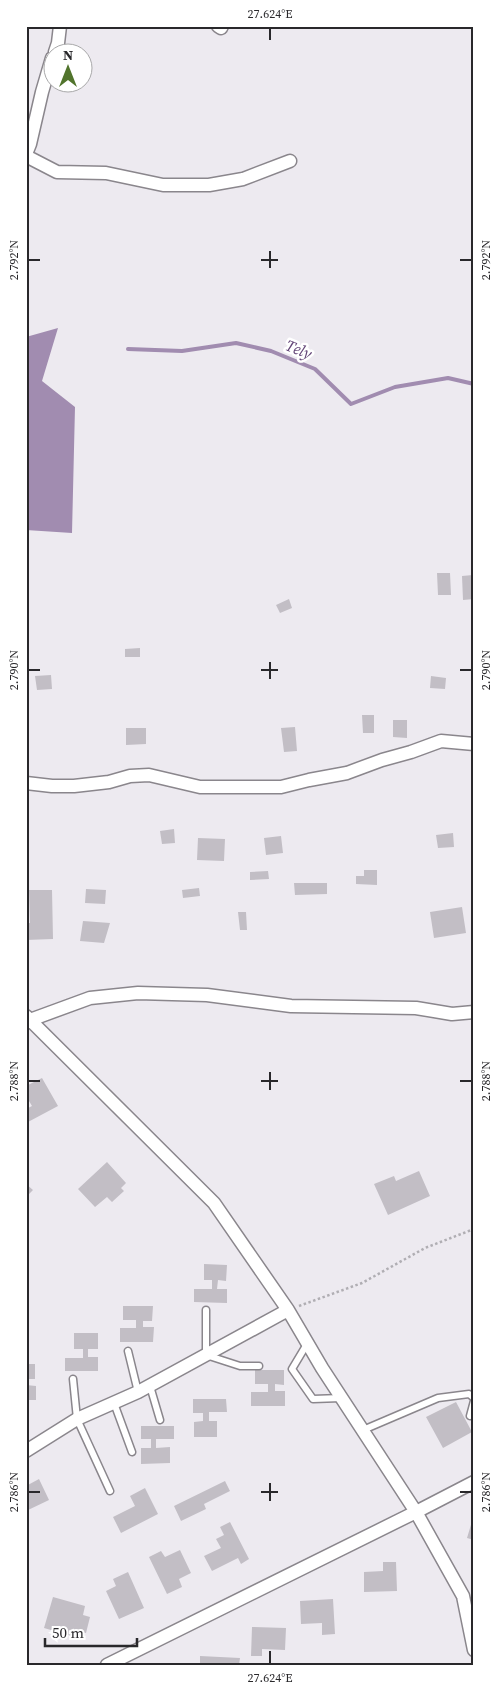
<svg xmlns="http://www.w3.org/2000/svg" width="500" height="1691" viewBox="0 0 500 1691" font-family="'Source Serif 4',serif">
  <rect width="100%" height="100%" fill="#edeaf0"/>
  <path fill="#a18cb0" d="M58,328l-16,53 33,26 -3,126 -46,-3v-193z"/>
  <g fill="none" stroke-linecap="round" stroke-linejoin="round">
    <path stroke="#a18cb0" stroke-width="4" d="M128,349l54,2 54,-8 35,8 44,18 36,35 44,-17 53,-9 26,6"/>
  </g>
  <path fill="#c2bec5" d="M437,573h13l1,22h-13z
    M473,575l1,24 -11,1 -1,-24z
    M289,599l3,9 -12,5 -4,-8z
    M140,648v9h-15v-8z
    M51,675l1,14 -15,1 -2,-14z
    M431,676l15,2 -1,11 -15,-1z
    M362,715h12v18h-11z
    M393,720h14v18l-14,-1z
    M295,727l2,24 -13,1 -3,-24z
    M126,728h20v16l-20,1z
    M174,829l1,14 -13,1 -2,-13z
    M453,833l1,14 -16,1 -2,-13z
    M281,836l2,17 -17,2 -2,-17z
    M198,838l27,1 -1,22 -27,-1z
    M364,870h13v15l-21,-1v-8h8z
    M268,871l1,8 -19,1v-8z
    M294,883h33v11l-32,1z
    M199,888l1,8 -17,2 -1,-8z
    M86,889l20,1 -1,14 -20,-1z
    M29,890h23l1,49 -27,1v-17h4z
    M462,907l4,26 -32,5 -4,-26z
    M238,912h8l1,18h-7z
    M83,921l27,2 -6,20 -24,-2z
    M42,1078l16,28 -30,16 -2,-13 6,-3 -6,-10v-10z
    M107,1162l19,21 -5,5 3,3 -12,11 -5,-5 -12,10 -17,-18z
    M419,1171l11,25 -42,19 -14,-31 20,-8 2,5z
    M26,1184l7,6 -7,7z
    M204,1264l23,1 -1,16 -8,-1 -1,9h10v14l-33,-1v-13h18v-9h-8z
    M123,1306h30l-1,15h-9v6h11l-1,15h-33v-14h16v-8h-13z
    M74,1333h24v16h-10v8h10v14h-33v-13h18v-9h-9z
    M26,1364h9v15h-9z
    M255,1370h29v15l-9,-1v7h10v15h-34v-14h17v-8h-13z
    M26,1385l10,1v14h-10z
    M193,1399h33l1,13h-18v9h8v16h-23v-15l9,-1v-8h-10z
    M456,1402l16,30 -29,16 -17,-31z
    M141,1426h33v13h-18v9l14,-1v16l-29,1v-16h10v-9h-10z
    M39,1479l10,21 -23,11v-25z
    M225,1481l5,10 -26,13 2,5 -25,12 -7,-15z
    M145,1488l13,26 -37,19 -8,-16 22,-11 -5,-10z
    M473,1518h1v22l-7,-2z
    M230,1522l19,37 -8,5 -3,-6 -26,13 -8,-15 17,-8 -5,-9 8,-4 -4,-8z
    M180,1550l11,23 -12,6 3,8 -15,7 -18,-37 12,-6 4,6z
    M383,1562h13l1,29 -33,1v-20l19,-1z
    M128,1572l16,36 -25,11 -13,-28 10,-5 -3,-7z
    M53,1597l32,9 -2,9 7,2 -4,16 -9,-2 -2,6 -31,-9z
    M333,1599l2,35 -13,1v-12l-21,1 -1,-23z
    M252,1627l34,1 -1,22 -23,-1v7h-11z
    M200,1656l40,2 -1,7h-39z"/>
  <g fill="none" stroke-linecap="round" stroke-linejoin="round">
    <g stroke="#8a868c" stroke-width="9">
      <path id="service" d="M206,1310v45l34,11h19
        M307,1344l-15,25 21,30 28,-1
        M128,1351l10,41
        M73,1379l4,40 33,72
        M150,1386l10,34
        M114,1403l18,49
        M470,1416l4,-15
        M363,1430l75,-32 31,-4 5,4"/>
    </g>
    <g stroke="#8a868c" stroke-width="15">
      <path id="minor" d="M218,26l3,2 1,-2
        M55,52l3,-9 2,-17
        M26,154l4,-10 12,-52 10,-34
        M26,156l31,16 49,1 57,12h46l34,-6 47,-18
        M26,783l26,3h22l35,-4 21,-6 19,-1 51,12h81l28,-7 38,-7 35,-13 29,-8 30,-11 33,3
        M26,1016l188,187 74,107
        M26,1023l4,-3 60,-22 48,-5 69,2 84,11 125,2 36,6 22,-2
        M26,1451l51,-32 61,-27 150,-82 34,58 94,144 58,-30
        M107,1665l309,-153 47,84 11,54"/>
    </g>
    <path stroke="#b0aeb3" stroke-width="2.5" stroke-dasharray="2.5 2.5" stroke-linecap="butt" d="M299,1306l63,-23 63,-35 49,-19"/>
    <use href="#service" stroke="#fff" stroke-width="6"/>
    <use href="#minor" stroke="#fff" stroke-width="12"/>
  </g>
  <path fill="none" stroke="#29282b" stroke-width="2" d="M270,28v12M270,251v17M28,260h12M261,260h17M460,260h12M270,662v17M28,670h12M261,670h17M460,670h12M270,1072v18M28,1081h12M261,1081h17M460,1081h12M270,1483v18M28,1492h12M261,1492h17M460,1492h12M270,1651v13"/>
  <g text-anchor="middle" stroke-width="5" stroke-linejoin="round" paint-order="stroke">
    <g font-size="16" font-style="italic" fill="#644678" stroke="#fff">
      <text transform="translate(299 349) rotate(22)" y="6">Tely</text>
    </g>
  </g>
  <rect width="500" height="1691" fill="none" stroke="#ffffff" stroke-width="55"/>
  <g transform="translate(68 68)"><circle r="24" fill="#ffffff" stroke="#a9a9aa"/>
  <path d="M0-4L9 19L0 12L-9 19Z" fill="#51742c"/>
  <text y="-8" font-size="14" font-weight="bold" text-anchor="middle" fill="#29282b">N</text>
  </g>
  <path d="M45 1638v8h92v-8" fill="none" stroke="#29282b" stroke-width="2.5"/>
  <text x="52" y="1638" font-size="15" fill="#29282b" stroke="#ffffff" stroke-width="4" paint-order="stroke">50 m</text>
  <rect x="28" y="28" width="444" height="1636" fill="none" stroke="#29282b" stroke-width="2"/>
  <g font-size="12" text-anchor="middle" fill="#29282b">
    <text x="270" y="18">27.624°E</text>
    <text transform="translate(14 260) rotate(-90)" y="4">2.792°N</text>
    <text transform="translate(486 260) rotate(-90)" y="4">2.792°N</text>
    <text transform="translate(14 670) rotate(-90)" y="4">2.790°N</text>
    <text transform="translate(486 670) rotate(-90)" y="4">2.790°N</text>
    <text transform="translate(14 1081) rotate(-90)" y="4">2.788°N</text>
    <text transform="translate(486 1081) rotate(-90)" y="4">2.788°N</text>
    <text transform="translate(14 1492) rotate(-90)" y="4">2.786°N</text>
    <text transform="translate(486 1492) rotate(-90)" y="4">2.786°N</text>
    <text x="270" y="1682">27.624°E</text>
  </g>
</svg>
